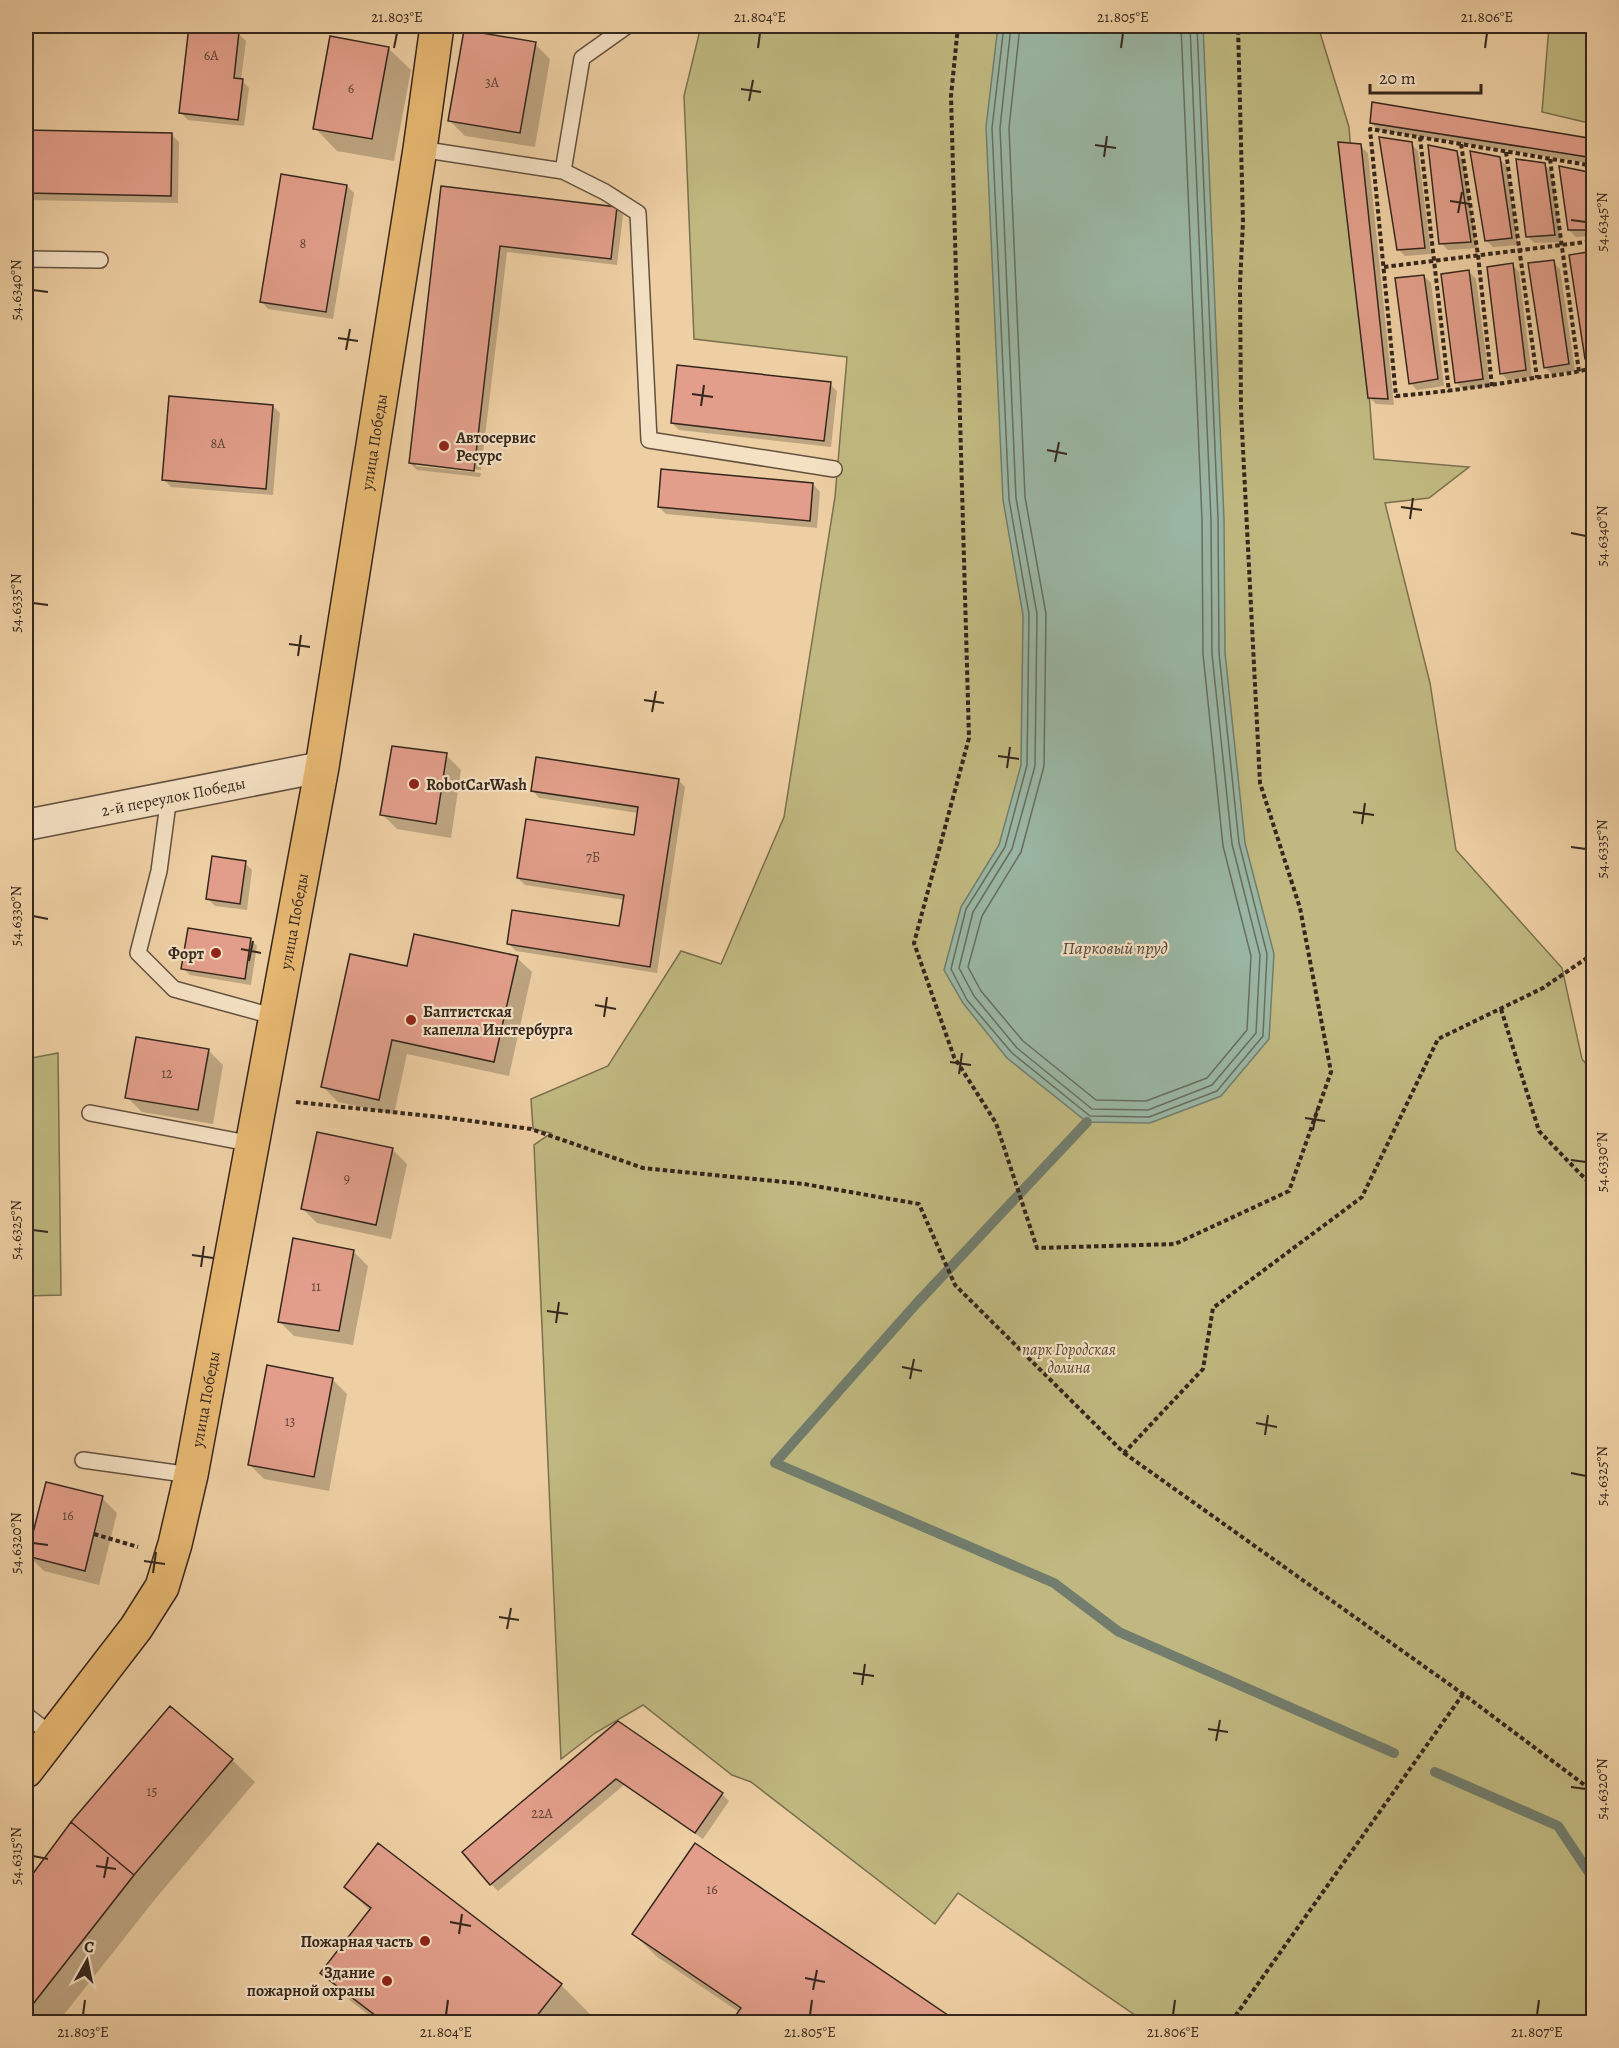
<svg xmlns="http://www.w3.org/2000/svg" width="1619" height="2048" viewBox="0 0 1619 2048" font-family="Alegreya,serif">
  <rect width="100%" height="100%" fill="#eecfa3"/>
  <filter id="stains"><feTurbulence type="fractalNoise" baseFrequency=".00333" numOctaves="4"/><feColorMatrix values="0 0 0 0 .2 0 0 0 0 .09 0 0 0 0 .02 0 0 0 .5 -.17"/></filter>
  <radialGradient id="worn" r=".72"><stop offset=".6" stop-color="#630" stop-opacity="0"/><stop offset="1" stop-color="#630" stop-opacity=".3"/></radialGradient>
  <path fill="#c0b880" stroke="#7a704e" stroke-width="1.5" d="M701,26h617l31,101 25,332 95,8 -40,31 -44,5 45,180 26,167 106,118 20,91 11,13v950h-448l-187,-129 -23,31 -184,-142 -19,-7 -89,-70 -48,28 -34,26 -27,-614 17,-12 -18,-4 -2,-30 77,-33 73,-115 40,13 63,-147 51,-320 12,-140 -153,-18 -10,-243z
    M1549,26h44v98l-51,-12z
    M58,1053l3,242 -35,1v-237z"/>
  <path fill="#9ab6a3" stroke="#727d6d" stroke-width="1.5" d="M998,26h205l21,493 1,134 20,190 29,111 -5,85 -48,57 -71,27 -63,-1 -80,-64 -44,-55 -19,-33 17,-63 38,-62 22,-80 2,-150 -20,-115 -17,-373z"/>
  <path fill="#0003" d="M239,34l7,7 -5,39 8,8 -5,38 -56,-6 -8,-8z
    M535,44l15,15 -15,88 -70,-11 -15,-15z
    M388,48l23,22 -17,91 -57,-10 -22,-23z
    M1371,123l223,17v24l-215,-34z
    M26,132l146,3 7,7 -1,61 -152,-3z
    M1411,144l7,7 13,103 -26,2 -7,-7z
    M1360,146l8,7 26,252 -18,-1 -7,-7z
    M1456,153l7,7 14,88 -29,2 -7,-7z
    M1499,159l8,7 11,79 -25,2 -7,-7z
    M1544,165l8,7 9,70 -26,1 -8,-7z
    M1587,173l7,7v56l-18,1 -7,-7z
    M347,186l7,7 -21,126 -65,-10 -7,-8z
    M442,188l174,20 7,7 -6,50 -110,-13 -26,218 -65,-7v3l65,7 -1,4 -63,-7 -7,-7z
    M1594,252v113l-7,-7z
    M1553,262l7,7 15,102 -23,3 -7,-7z
    M1512,265l7,7 13,105 -24,3 -7,-7z
    M1469,272l7,7 14,107 -27,3 -7,-7z
    M1424,276l7,7 13,103 -27,4 -7,-7z
    M830,384l7,7 -6,56 -152,-17 -7,-7z
    M273,406l7,7 -7,82 -102,-8 -7,-7z
    M813,484l7,8 -3,36 -151,-14 -7,-7z
    M446,755l15,15 -10,68 -54,-9 -15,-15z
    M678,780l7,7 -28,186 -141,-22 -7,-7 111,-16 5,-28 -100,-15 -7,-7 117,-41 3,-24 -99,-15 -7,-8z
    M245,863l7,7 -5,40 -32,-4 -7,-7z
    M250,939l7,7 -6,39 -61,-10 -7,-7z
    M517,958l15,14 -23,104 -102,-22 -13,60 -56,-12 -15,-15 85,-119z
    M208,1050l15,15 -10,59 -71,-12 -15,-15z
    M392,1149l15,15 -16,75 -74,-16 -15,-15z
    M353,1251l15,15 -15,79 -59,-9 -15,-15z
    M332,1379l15,15 -18,97 -65,-12 -15,-15z
    M102,1498l15,15 -18,72 -55,-14 -15,-15z
    M170,1708l62,52 23,22 -99,116 -98,124h-28l-4,-3v-133l47,-64z
    M619,1723l103,71 7,7 -26,38 -79,-54 -126,106 -7,-7z
    M695,1845l260,177h-223l7,-10 -83,-56 -22,-22z
    M346,1887l215,98 29,29 -7,8h-205l-26,-20 -30,-29 48,-62z"/>
  <g fill="none" stroke-linecap="round" stroke-linejoin="round">
    <path stroke="#686e60" stroke-width="1.5" d="M1004,26l-12,102 17,371 20,115 -2,151 -22,82 -39,62 -15,60 16,31 45,53 78,63 59,1 68,-26 46,-55 4,-82 -28,-111 -20,-190 -1,-134 -21,-493
      M1011,26l-11,102 16,370 21,116 -2,152 -23,83 -39,63 -14,56 15,28 43,52 75,61 56,1 64,-25 44,-52 4,-78 -28,-111 -20,-190 -1,-134 -21,-494
      M1020,26l-11,102 16,369 21,117 -2,152 -23,86 -39,64 -14,51 13,24 42,50 73,59 50,1 61,-23 40,-48 4,-74 -28,-110 -20,-192 -1,-134 -21,-494"/>
    <path stroke="#727d6d" stroke-width="10" d="M1087,1122l-171,182 -141,159 279,120 65,49 275,121
      M1435,1772l123,54 36,54"/>
  </g>
  <path fill="#e29e8a" stroke="#35271d" stroke-width="1.5" d="M189,26l50,6 -5,46 9,1 -5,41 -59,-7z
    M464,30l72,12 -16,91 -72,-12z
    M330,36l59,11 -17,92 -59,-10z
    M1372,102l222,37v19l-224,-35z
    M26,130l146,3 -1,63 -145,-3z
    M1379,137l33,5 13,106 -28,2z
    M1338,142l23,2 27,255 -20,-1z
    M1428,145l29,6 14,91 -32,2z
    M1470,151l30,6 12,81 -27,3z
    M1516,159l29,4 10,72 -29,2z
    M1559,166l29,6 6,40v18h-26z
    M281,174l66,11 -21,127 -66,-10z
    M441,186l176,21 -6,52 -111,-13 -26,225 -65,-8z
    M1594,251v107l-9,1 -16,-104z
    M1554,260l15,104 -25,4 -16,-105z
    M1513,263l13,107 -26,4 -13,-107z
    M1469,270l14,109 -28,4 -14,-109z
    M1424,275l14,104 -29,5 -14,-106z
    M677,365l154,17 -7,59 -153,-18z
    M169,396l104,9 -7,84 -104,-9z
    M661,469l152,14 -3,38 -152,-14z
    M392,746l55,7 -11,71 -56,-9z
    M536,757l143,22 -29,188 -143,-23 5,-34 107,16 5,-31 -107,-17 9,-59 108,16 4,-28 -107,-16z
    M212,856l34,5 -6,43 -34,-5z
    M188,928l63,10 -6,41 -64,-10z
    M414,934l104,22 -24,106 -102,-22 -13,60 -58,-13 29,-133 57,12z
    M136,1037l73,12 -11,61 -73,-12z
    M317,1132l76,16 -17,77 -75,-16z
    M293,1238l61,12 -15,81 -61,-9z
    M267,1365l66,13 -19,99 -66,-12z
    M46,1482l57,14 -18,75 -58,-15z
    M170,1706l63,53 -99,116 -63,-53z
    M618,1721l105,72 -28,40 -79,-54 -126,106 -28,-33z
    M71,1822l63,53 -108,138v-130z
    M378,1843l184,141 -30,38h-148l-64,-49 51,-65 -27,-21z
    M695,1843l263,179h-227l10,-14 -109,-74z"/>
  <g fill="none" stroke-linecap="round" stroke-linejoin="round">
    <g stroke="#63513e" stroke-width="18">
      <path id="lane" d="M627,26l-45,32 -19,113 42,21 33,21 11,227 185,29
        M420,149l143,22
        M26,259l74,1
        M169,796l-10,75 -21,82 36,36 102,28
        M90,1113l163,31
        M83,1460l108,15
        M26,1715l27,21"/>
    </g>
    <g stroke="#63513e" stroke-width="33">
      <g id="street">
        <path id="s1" d="M26,825l296,-58"/>
      </g>
    </g>
    <g stroke="#35271d" stroke-width="36">
      <g id="highway">
        <path id="s2" d="M26,1771l110,-143 26,-41 13,-43 16,-69 131,-708 98,-618 17,-123"/>
      </g>
    </g>
    <path stroke="#35271d" stroke-width="4" stroke-dasharray="4.5 3" stroke-linecap="butt" d="M958,26l-7,70 18,642 -55,205 40,114 42,66 41,125 138,-4 114,-53 42,-119 -31,-164 -40,-125 -19,-373 -1,-126 3,-62 -5,-196
      M1420,137l29,255
      M1461,144l17,111 14,131
      M1506,152l31,226
      M1550,159l29,213
      M1594,166l-224,-37 26,267c47,-4 92,-10 138,-18 20,-3 40,-4 60,-11
      M1384,267l210,-26
      M1501,1009l38,122 55,57
      M296,1102l153,16 82,11 112,39 161,16 115,20 36,81 169,168 79,-84 10,-61 149,-111 76,-158 105,-51 51,-35
      M1124,1453l339,241 131,98
      M94,1534l44,13
      M1231,2022l232,-328"/>
    <use href="#lane" stroke="#f4e0c3" stroke-width="15"/>
    <use href="#street" stroke="#f4e0c3" stroke-width="30"/>
    <use href="#highway" stroke="#e7b872" stroke-width="33"/>
  </g>
  <path fill="none" stroke="#35271d" stroke-width="2" d="M394,48l3,-15M758,48l2,-15M1121,48l2,-15M1485,48l2,-15M741,89l20,3M749,101l4,-21M1095,145l21,3M1104,157l3,-21M1450,201l20,3M1458,213l4,-21M1571,220l15,2M33,290l15,2M338,338l20,3M346,350l4,-21M692,394l21,3M701,406l3,-21M1047,450l20,4M1055,462l4,-20M1401,507l21,3M1410,519l3,-21M1571,533l15,3M33,603l15,2M289,644l21,3M298,656l3,-21M644,700l20,3M652,712l4,-21M998,756l21,3M1007,768l3,-21M1353,812l21,3M1362,824l3,-21M1571,847l15,2M33,916l15,3M241,949l20,4M249,961l4,-20M595,1005l21,4M604,1017l3,-20M950,1062l21,3M959,1074l3,-21M1305,1118l20,3M1313,1130l4,-21M1571,1160l15,2M33,1230l15,2M192,1255l21,3M201,1267l3,-21M547,1311l21,3M556,1323l3,-21M902,1367l20,4M910,1379l4,-20M1256,1423l21,4M1265,1435l3,-20M1571,1473l15,3M33,1543l15,2M144,1561l21,3M153,1573l3,-21M499,1617l20,3M507,1629l4,-21M853,1673l21,3M862,1685l3,-21M1208,1729l20,3M1216,1741l4,-21M1571,1787l15,2M33,1856l15,3M96,1866l20,3M104,1878l4,-21M450,1922l21,4M459,1934l3,-20M805,1978l20,4M813,1990l4,-20M83,2015l2,-15M446,2015l2,-15M810,2015l2,-15M1173,2015l2,-15M1537,2015l2,-15"/>
  <g fill="#8f2418" stroke="#f4e0c3" stroke-width="2">
    <circle cx="444" cy="446" r="6"/>
    <circle cx="414" cy="784" r="6"/>
    <circle cx="216" cy="953" r="6"/>
    <circle cx="411" cy="1020" r="6"/>
    <circle cx="425" cy="1941" r="6"/>
    <circle cx="387" cy="1981" r="6"/>
  </g>
  <g text-anchor="middle" stroke-width="4.5" stroke-linejoin="round" paint-order="stroke">
    <g font-size="14" fill="#604538">
      <text x="211" y="60">6А</text>
      <text x="492" y="87">3А</text>
      <text x="351" y="93">6</text>
      <text x="303" y="248">8</text>
      <text x="218" y="448">8А</text>
      <text x="593" y="862">7Б</text>
      <text x="167" y="1078">12</text>
      <text x="347" y="1183">9</text>
      <text x="316" y="1291">11</text>
      <text x="290" y="1426">13</text>
      <text x="68" y="1520">16</text>
      <text x="152" y="1796">15</text>
      <text x="542" y="1818">22А</text>
      <text x="712" y="1894">16</text>
    </g>
    <g font-size="16" font-weight="bold" fill="#35271d" stroke="#f4e0c3" text-anchor="start">
      <text x="456" y="443">Автосервис<tspan x="456" dy="18">Ресурс</tspan></text>
      <text x="426" y="790">RobotCarWash</text>
      <text x="204" y="959" text-anchor="end">Форт</text>
      <text x="423" y="1017">Баптистская<tspan x="423" dy="18">капелла Инстербурга</tspan></text>
      <text x="413" y="1947" text-anchor="end">Пожарная часть</text>
      <text x="375" y="1978" text-anchor="end">Здание<tspan x="375" dy="18">пожарной охраны</tspan></text>
    </g>
    <g font-size="16" fill="#35271d" stroke="#f4e0c3">
      <text dy="6" stroke="none"><textPath href="#s2" startOffset="1394">улица Победы</textPath></text>
      <text dy="6" stroke="none"><textPath href="#s1" startOffset="150">2-й переулок Победы</textPath></text>
      <text dy="6" stroke="none"><textPath href="#s2" startOffset="908">улица Победы</textPath></text>
      <text dy="6" stroke="none"><textPath href="#s2" startOffset="422">улица Победы</textPath></text>
    </g>
    <g font-size="16" font-style="italic" fill="#584b36" stroke="#f4e0c3">
      <text x="1069" y="1355">парк Городская<tspan x="1069" dy="18">долина</tspan></text>
    </g>
    <g font-size="18" font-style="italic" fill="#4e4b3e" stroke="#f4e0c3">
      <text x="1115" y="954">Парковый пруд</text>
    </g>
  </g>
  <rect width="1619" height="2048" fill="none" stroke="#eecfa3" stroke-width="66"/>
  <g transform="translate(87 1961) rotate(9)" stroke="#f4e0c3" stroke-width="4.5" paint-order="stroke">
  <path d="M0-4.5L10 22L0 15L-10 22Z" fill="#35271d"/>
  <text y="-9" font-size="16" font-weight="bold" text-anchor="middle" fill="#35271d">С</text>
  </g>
  <path d="M1370 84v9h111v-9" fill="none" stroke="#35271d" stroke-width="3"/>
  <text x="1379" y="84" font-size="18" fill="#35271d" stroke="#f4e0c3" stroke-width="4.5" paint-order="stroke">20 m</text>
  <rect x="33" y="33" width="1553" height="1982" fill="none" stroke="#35271d" stroke-width="2"/>
  <g font-size="15" text-anchor="middle" fill="#35271d">
    <text x="397" y="22">21.803°E</text>
    <text x="760" y="22">21.804°E</text>
    <text x="1123" y="22">21.805°E</text>
    <text x="1487" y="22">21.806°E</text>
    <text transform="translate(1602 222) rotate(-90)" y="5">54.6345°N</text>
    <text transform="translate(16 290) rotate(-90)" y="5">54.6340°N</text>
    <text transform="translate(1602 536) rotate(-90)" y="5">54.6340°N</text>
    <text transform="translate(16 603) rotate(-90)" y="5">54.6335°N</text>
    <text transform="translate(1602 849) rotate(-90)" y="5">54.6335°N</text>
    <text transform="translate(16 916) rotate(-90)" y="5">54.6330°N</text>
    <text transform="translate(1602 1162) rotate(-90)" y="5">54.6330°N</text>
    <text transform="translate(16 1230) rotate(-90)" y="5">54.6325°N</text>
    <text transform="translate(1602 1476) rotate(-90)" y="5">54.6325°N</text>
    <text transform="translate(16 1543) rotate(-90)" y="5">54.6320°N</text>
    <text transform="translate(1602 1789) rotate(-90)" y="5">54.6320°N</text>
    <text transform="translate(16 1856) rotate(-90)" y="5">54.6315°N</text>
    <text x="83" y="2037">21.803°E</text>
    <text x="446" y="2037">21.804°E</text>
    <text x="810" y="2037">21.805°E</text>
    <text x="1173" y="2037">21.806°E</text>
    <text x="1537" y="2037">21.807°E</text>
  </g>
  <rect width="100%" height="100%" filter="url(#stains)"/>
  <rect width="100%" height="100%" fill="url(#worn)"/>
</svg>
